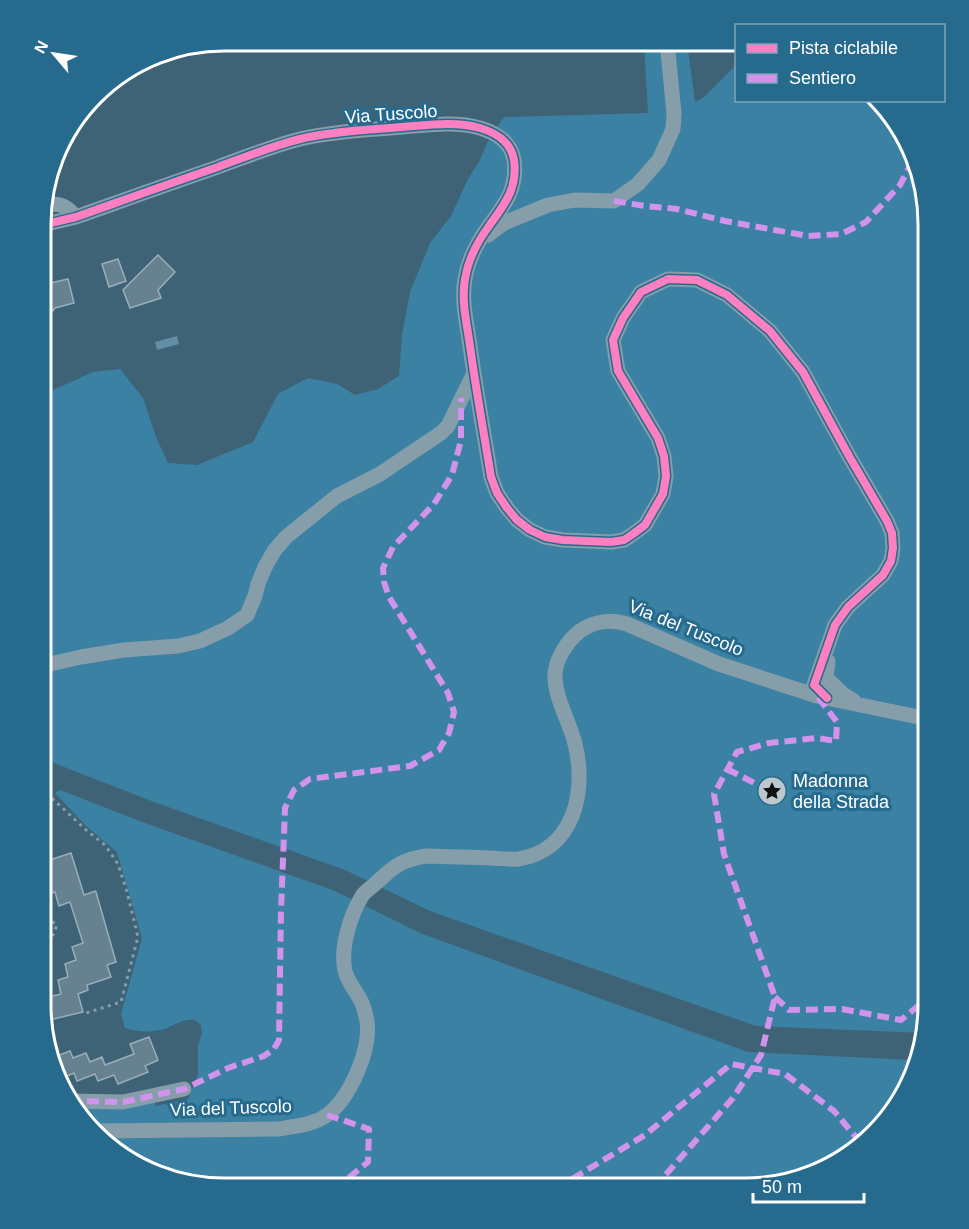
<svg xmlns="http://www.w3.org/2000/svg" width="969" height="1229" viewBox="0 0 969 1229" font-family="Helvetica,sans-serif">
  <rect width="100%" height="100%" fill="#3e6376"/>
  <path fill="#3b81a3" d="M644,42h43l8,60 8,-4 33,-33v35l138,1 30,32 24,91v793l-5,16 -167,-7 -326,-115 -85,-41 -191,-68 -113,-44 1,-363 51,-23 27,-3 23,29 13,39 12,26 29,2 56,-23 25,-48 30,-16 29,6 18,11 23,-6 21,-13 3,-41 8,-43 20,-49 21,-27 17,-37 12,-19 7,-17 17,-26 144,-4z
    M60,790l85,33 190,68 85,42 328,119 165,8 -15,46 -62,58 -80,24h-544l-89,-30 -50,-53 80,-7 3,8 32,-7 10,-24v-29l4,-13 -1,-8 -6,-5c-12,-1 -18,4 -28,8 -13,5 -29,4 -42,0l-4,-14 21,-76 -23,-79 -3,-8 -29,-24 -32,-34z
    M53,928l-12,30v-24z"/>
  <path fill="#628fa5" d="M177,336l2,8 -22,6 -2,-8z"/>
  <path fill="#66818f" stroke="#99aeb8" stroke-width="1.5" d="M158,255l17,17 -17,18 3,8 -31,10 -7,-18z
    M118,259l8,22 -17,6 -7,-23z
    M68,279l6,24 -19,5 -13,17v-40z
    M45,839l5,21 21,-7 13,42 11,-4 1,1 20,70 -9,3 4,12 -24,8 1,5 -10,4 5,18 -38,9 -4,-19 8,-3 -1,-2 13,-3 -3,-14 10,-3 -3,-13 11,-4 -4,-13 11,-4 -13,-41 -11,4 -4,-14 -11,2 -3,-12v-42z
    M149,1037l9,23 -13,6 3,6 -30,12 -4,-9 -16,6 -3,-7 -18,7 -3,-8 -14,6 -6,-22 16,-6 3,7 13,-5 4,9 12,-5 3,8 29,-11 -4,-10z"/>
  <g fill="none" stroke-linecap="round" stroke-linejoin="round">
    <path stroke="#859ea9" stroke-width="3" stroke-dasharray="3 4.5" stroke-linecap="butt" d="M41,788l45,42 19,15 13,19 9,28 11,45 -17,65 -35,11
      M41,964l16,-39 -16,-11
      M49,1036h5"/>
    <path stroke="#859ea9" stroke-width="15" d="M42,205c16,-2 24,-1 34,12
      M42,225l34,-8c48,-17 95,-34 142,-50 27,-10 54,-21 82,-28 34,-8 69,-9 103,-12 25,-2 53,-6 77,1 17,5 31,14 34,32 4,28 -9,44 -25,66 -11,15 -21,33 -24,53 -4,22 2,45 5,67 6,44 14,87 21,131l6,16 10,15 10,12 13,10 15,7 18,3 48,2 13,-2 9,-6 12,-9 18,-31 3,-18 -2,-20 -6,-18 -40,-67 -5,-31 10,-22 18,-26 27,-13 29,1 30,15 43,36 33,41 46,84 38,65 5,12 1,15 -2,13 -8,14 -35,32 -13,18 -21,60 13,13
      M488,235l16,-12 44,-18 27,-5 39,1 24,-17 21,-24 14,-31 1,-16 -7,-71
      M828,661l-2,17 18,17 10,6
      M41,666l40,-9 43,-7 54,-4 22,-5 28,-13 19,-13 8,-19 3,-12 7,-17 9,-16 12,-14 51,-41 43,-22 61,-41 7,-7 26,-53
      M69,1101l54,1 61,-13
      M98,1131l181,-2c16,-3 34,-4 48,-14 23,-17 44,-65 40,-94 -1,-5 -3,-13 -5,-18 -5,-11 -14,-20 -17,-32 -5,-23 5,-55 17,-75 3,-5 9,-8 13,-12 18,-17 27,-25 52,-28 21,1 42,1 63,2 9,0 19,2 28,1 56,-8 69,-68 57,-115 -5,-22 -19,-43 -20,-66 -1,-17 12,-37 25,-47 14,-10 31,-12 47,-7l92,40 98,32 111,23"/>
    <path stroke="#d193ec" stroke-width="6" stroke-dasharray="12 6" stroke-linecap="butt" d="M614,201l31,5 32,3 48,12 83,15 33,-2 25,-12 34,-37 12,-23
      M727,769l39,20
      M775,997l14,13 53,-1 59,11 17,-14 10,-16
      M69,1101l54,1 61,-13 44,-21 36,-12 10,-7 5,-9 2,-129 4,-103 9,-18 16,-11 100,-13 29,-16 10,-17 5,-21 -6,-19 -59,-96 -5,-15 -1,-14 10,-21 41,-43 18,-29 9,-35v-42
      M327,1115l42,14 -1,33 -32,26
      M557,1188l88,-53 86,-71 54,10 49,37 26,31
      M654,1188l79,-90 28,-43 14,-58 -51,-143 -10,-60 23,-42 32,-9 48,-5 19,3 1,-19 -20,-26"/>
    <g stroke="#266b8e" stroke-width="11">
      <path id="cycleway" d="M42,225l34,-8c48,-17 95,-34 142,-50 27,-10 54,-21 82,-28 34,-8 69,-9 103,-12 25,-2 53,-6 77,1 17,5 31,14 34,32 4,28 -9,44 -25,66 -11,15 -21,33 -24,53 -4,22 2,45 5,67 6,44 14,87 21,131l6,16 10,15 10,12 13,10 15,7 18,3 48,2 13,-2 9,-6 12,-9 18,-31 3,-18 -2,-20 -6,-18 -40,-67 -5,-31 10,-22 18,-26 27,-13 29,1 30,15 43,36 33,41 46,84 38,65 5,12 1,15 -2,13 -8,14 -35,32 -13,18 -21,60 13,13"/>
    </g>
    <use href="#cycleway" stroke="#ff80c0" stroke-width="8"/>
  </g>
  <defs>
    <g id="sight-disc" transform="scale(1.5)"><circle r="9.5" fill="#bbc8cf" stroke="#266b8e"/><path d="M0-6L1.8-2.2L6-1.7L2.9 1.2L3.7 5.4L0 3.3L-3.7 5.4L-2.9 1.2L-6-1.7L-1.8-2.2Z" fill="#111"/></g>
  </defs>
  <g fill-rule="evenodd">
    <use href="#sight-disc" x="772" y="791"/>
  </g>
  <g text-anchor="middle" stroke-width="6" stroke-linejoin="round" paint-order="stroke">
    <g font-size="18" fill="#fff" stroke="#266b8e">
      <text transform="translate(391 114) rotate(-4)" y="6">Via Tuscolo</text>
      <text transform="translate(686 628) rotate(22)" y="6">Via del Tuscolo</text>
      <text transform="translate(231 1108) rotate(-2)" y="6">Via del Tuscolo</text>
    </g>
    <g font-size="18" fill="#fff" stroke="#266b8e" text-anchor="start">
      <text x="793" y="787">Madonna<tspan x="793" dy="21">della Strada</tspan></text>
    </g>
  </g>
  <path d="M0 0H969V1229H0ZM224 51H745A173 173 0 0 1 918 224V1005A173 173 0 0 1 745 1178H224A173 173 0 0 1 51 1005V224A173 173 0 0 1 224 51Z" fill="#266b8e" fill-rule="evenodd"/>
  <path fill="none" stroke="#fff" stroke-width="3" d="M224 51H745A173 173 0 0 1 918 224V1005A173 173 0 0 1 745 1178H224A173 173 0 0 1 51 1005V224A173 173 0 0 1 224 51Z"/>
  <rect x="735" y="24" width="210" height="78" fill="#266b8e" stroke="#7da6bb" stroke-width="1.5"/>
  <rect x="747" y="44" width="30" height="9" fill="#ff80c0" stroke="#7da6bb" stroke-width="1.5"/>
  <text x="789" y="54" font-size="18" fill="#ffffff">Pista ciclabile</text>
  <rect x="747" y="74" width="30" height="9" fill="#d193ec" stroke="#7da6bb" stroke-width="1.5"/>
  <text x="789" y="84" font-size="18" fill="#ffffff">Sentiero</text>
  <g transform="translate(54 54) rotate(299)" stroke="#266b8e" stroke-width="4.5" paint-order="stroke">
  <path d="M0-4.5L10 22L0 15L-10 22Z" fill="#ffffff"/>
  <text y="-9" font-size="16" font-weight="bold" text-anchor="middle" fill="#ffffff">N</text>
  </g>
  <path d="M753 1193v9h111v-9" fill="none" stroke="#ffffff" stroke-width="3"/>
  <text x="762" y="1193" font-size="18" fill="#ffffff" stroke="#266b8e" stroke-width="4.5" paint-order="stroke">50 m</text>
</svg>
